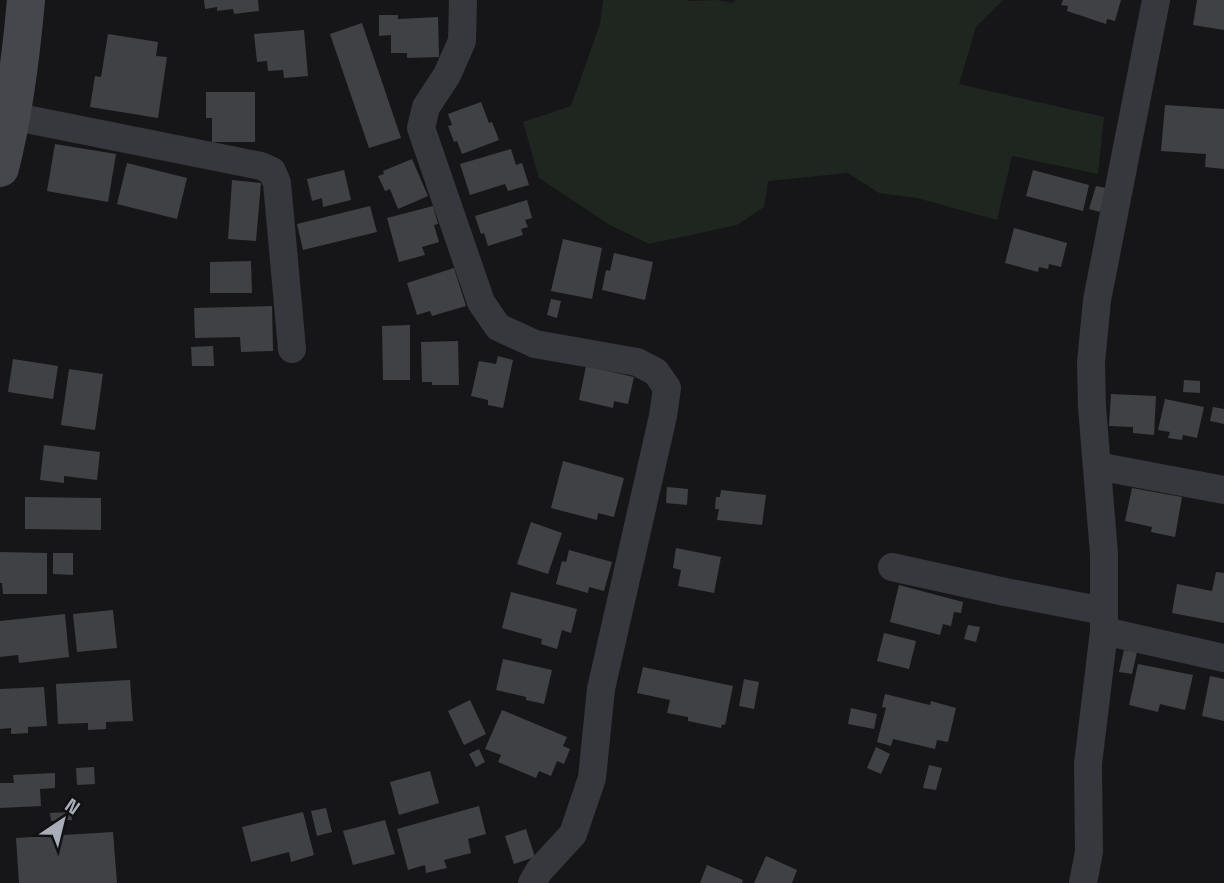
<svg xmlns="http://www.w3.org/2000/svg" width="1224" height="883" viewBox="0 0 1224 883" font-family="'Space Grotesk',sans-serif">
  <rect width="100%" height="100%" fill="#161618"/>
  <path fill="#1e261f" d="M603,0h84l3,1 27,-1 15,3 4,-3h267l-27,27 -17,57 145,33 -6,57 -86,-18 -15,64 -80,-22 -38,-5 -31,-20 -80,8 -4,26 -27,18 -88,19 -39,-19 -71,-47 -16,-56 48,-16 29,-82z"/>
  <path fill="#404145" d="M204,0h54l1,11 -25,3 -1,-5 -16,2v-4l-12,2z
    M1063,0h58l-6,21 -8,-2 -1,5 -39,-13 1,-5 -7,-1z
    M1197,0h27v30l-31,-5z
    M379,15h19v4l40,-2 1,40 -32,1v-5h-16v-18l-12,1z
    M362,23l39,115 -32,10 -39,-114z
    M304,30l4,46 -24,2 -1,-8 -15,1 -1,-10 -10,1 -3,-28z
    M108,34l50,8 -2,14 11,1 -9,61 -68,-11 5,-31 6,1z
    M206,92h49v50h-43v-24h-6z
    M481,102l8,21 3,-1 7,18 -37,14 -5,-13 -3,1 -6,-16 4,-1 -4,-11z
    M1165,105l59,4v60l-19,-2 1,-13 -45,-3z
    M55,144l61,10 -8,48 -61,-11z
    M511,149l5,16 6,-2 7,22 -21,6 -3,-7 -35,11 -10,-31z
    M412,159l16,37 -30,13 -8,-20 -5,2 -7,-15 6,-2 -1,-3z
    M127,163l60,15 -10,41 -60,-15z
    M344,170l7,30 -28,7 -1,-9 -10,3 -5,-22z
    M1033,170l56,15 -6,26 -57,-15z
    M232,180l29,3 -5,58 -28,-2z
    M1096,186l10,2 -6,24 -11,-3z
    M527,200l5,18 -7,2 3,7 -7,2 2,6 -35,11 -4,-13 -3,1 -6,-18z
    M370,206l7,26 -74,18 -6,-26z
    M433,206l5,18 -4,1 5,17 -17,5 3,8 -26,7 -12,-44z
    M1014,228l53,15 -6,24 -12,-3 -1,5 -9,-2 -1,5 -33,-9z
    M563,239l39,9 -10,51 -41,-8z
    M614,253l39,9 -8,38 -43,-10 4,-20 4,1z
    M251,261l1,32h-42v-31z
    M454,268l12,38 -34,10 -2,-5 -13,4 -10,-32z
    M551,299l10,2 -4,17 -10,-3z
    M272,306l1,45 -32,1 -1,-15 -45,1 -1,-30z
    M410,325v55h-27l-1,-54z
    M458,341l1,44h-27v-3h-10l-1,-40z
    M213,346l1,20h-22l-1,-19z
    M498,356l15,4 -10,48 -15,-3v-5l-17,-4 8,-35 17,3z
    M13,359l45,7 -5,33 -45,-7z
    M586,366l48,11 -6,27 -14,-3 -1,7 -34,-8z
    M69,369l34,5 -8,56 -34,-5z
    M1184,380l16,1v12l-17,-1z
    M1111,394l45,2 -2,39 -21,-2v-6l-24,-1z
    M1165,399l39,8 -7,31 -14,-3 -1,5 -14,-2 2,-6 -12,-2z
    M1213,407l11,2v15l-14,-3z
    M44,445l56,7 -3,28 -33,-4v7l-24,-3z
    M563,461l61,17 -10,39 -16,-4 -1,7 -46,-12z
    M667,487l21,2 -1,16 -21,-2z
    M1132,488l50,9 -7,40 -24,-5 1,-5 -27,-6z
    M721,490l45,5 -4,30 -45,-5 2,-11h-4l1,-12h4z
    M25,497l76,1v32l-76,-1z
    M531,522l31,11 -14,41 -31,-10z
    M676,548l45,9 -7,36 -36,-7 3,-16 -8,-2z
    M569,550l43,12 -8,29 -15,-4 -1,6 -32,-9 6,-23 4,1z
    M0,552l47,1v41h-44l-1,-11h-2z
    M53,553h20v22l-20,-1z
    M1216,572l8,1v50l-52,-10 5,-29 35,7z
    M899,585l64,17 -2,11 -7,-1 -3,14 -8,-2 -3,11 -50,-13z
    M511,592l66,17 -6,24 -9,-3 -5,19 -16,-5 1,-5 -40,-11z
    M113,610l4,38 -40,4 -4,-38z
    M65,614l4,43 -50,6 -1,-8 -18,2v-36z
    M968,625l12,2 -4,15 -12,-3z
    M884,633l32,8 -7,28 -32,-8z
    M1124,650l13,2 -5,22 -13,-2z
    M503,659l49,11 -8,34 -18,-4v-3l-30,-7z
    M1138,664l55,11 -8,35 -25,-6 -2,8 -29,-7z
    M643,667l90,19 -8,39 -3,-1 -1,4 -33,-7v-4l-21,-4 3,-13 -33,-7z
    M1210,676l14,3v42l-22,-5z
    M744,679l15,3 -5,27 -15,-3z
    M130,680l3,41 -27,1v7l-18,1v-7l-30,1 -2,-40z
    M44,687l3,39 -19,1v6l-17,1v-6l-11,1v-40z
    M885,694l45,11 1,-4 25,7 -8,34 -11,-2 -2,9 -42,-10 -2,7 -14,-4 9,-34 -4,-1z
    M470,700l16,34 -22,11 -16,-34z
    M851,708l26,6 -3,15 -26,-5z
    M502,710l65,27 -4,9 7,3 -6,15 -7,-3 -6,15 -12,-5 -3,7 -38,-16 3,-7 -16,-6z
    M876,747l14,7 -9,20 -14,-6z
    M479,749l6,13 -9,5 -7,-13z
    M929,765l13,3 -6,22 -13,-2z
    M94,767l1,17 -18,1 -1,-17z
    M430,771l9,32 -40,12 -9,-33z
    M55,773v15l-15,1 1,17 -41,2v-25h14l-1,-8z
    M479,806l7,28 -18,5 3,14 -27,7 3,8 -21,5 -1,-8 -17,5 -11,-41z
    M326,808l6,24 -15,4 -6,-25z
    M71,812l1,8 -21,1 -1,-8z
    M303,812l11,43 -23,7 -2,-10 -38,10 -9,-35z
    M385,820l10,34 -42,11 -10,-34z
    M526,829l9,28 -21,7 -9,-28z
    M113,832l4,51h-98l-3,-45z
    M766,856l31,14 -5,13h-38z
    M707,865l36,15 -1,3h-42z"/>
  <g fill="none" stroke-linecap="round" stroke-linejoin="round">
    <path stroke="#37383d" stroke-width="28" d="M463,0l-1,41 -15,34 -21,32 -5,21 60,174 17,25 37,17 102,18 19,10 11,16 -4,28 -62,273 -9,89 -19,56 -34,37 -7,12
      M11,116l250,50 11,5 5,12 15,166
      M1097,466l127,24
      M892,567l113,25 99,19
      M1104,631l120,27
      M1083,883l6,-31 -1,-88 16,-133v-77l-12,-147 -1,-44 6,-63 59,-300"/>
    <path stroke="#45474d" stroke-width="38" d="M0,168c14,-55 21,-111 26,-168"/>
  </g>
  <g transform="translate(63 820) rotate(35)" stroke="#111113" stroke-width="5" paint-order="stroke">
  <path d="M0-5L12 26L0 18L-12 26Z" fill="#a8adb8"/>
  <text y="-10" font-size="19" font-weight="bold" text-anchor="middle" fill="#a8adb8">N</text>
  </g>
</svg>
